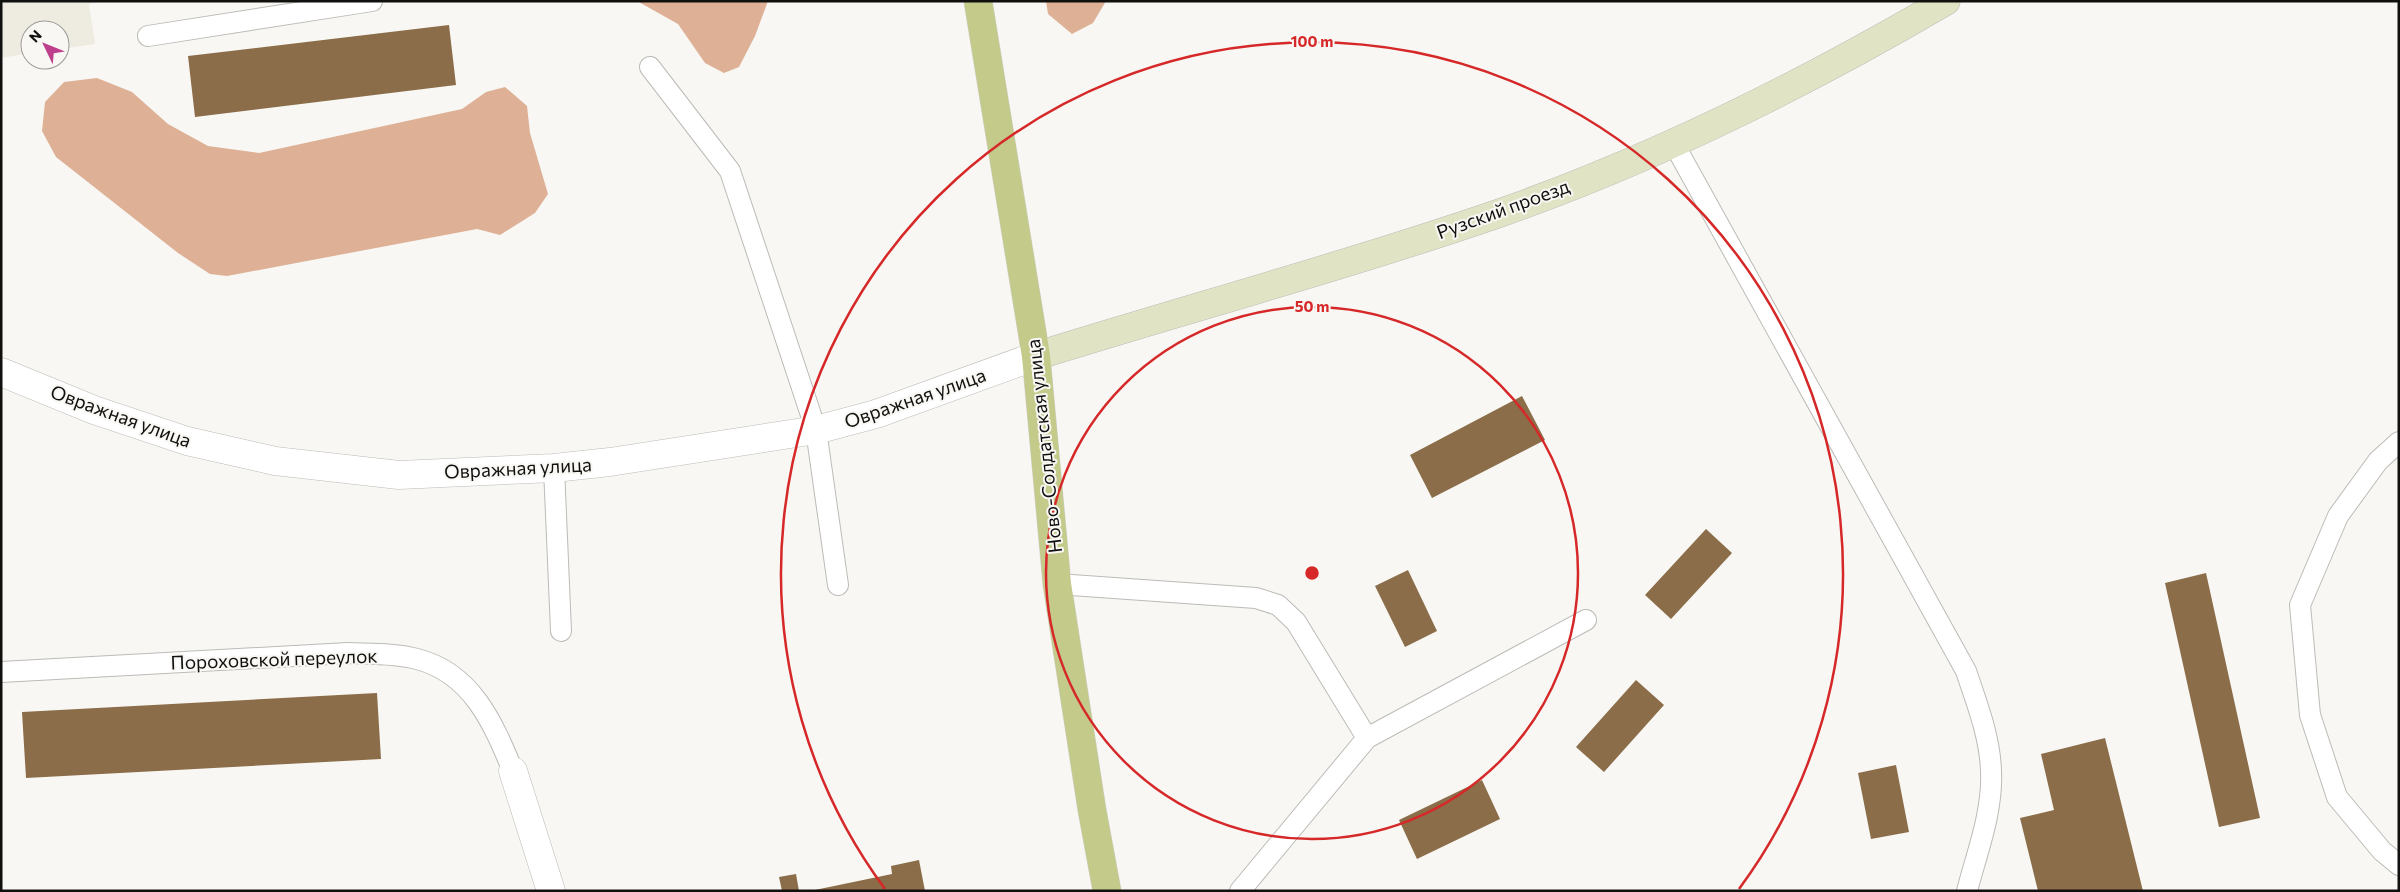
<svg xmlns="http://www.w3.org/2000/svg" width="2400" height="892" viewBox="0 0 2400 892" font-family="Commissioner,sans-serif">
  <rect width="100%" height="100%" fill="#f8f7f3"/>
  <path fill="#eeebe0" d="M1,1h103l-15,3 6,40 -35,5v-19h-30v23l-29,5z"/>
  <path fill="#deb197" d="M637,1h131l-13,35 -16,31 -15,6 -19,-10 -27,-39z
    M1046,1h60l-13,22 -21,11 -24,-20z
    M97,78l35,14 36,32 40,22 51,7 203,-44 24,-17 19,-5 22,19 3,27 18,61 -13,19 -35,22 -23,-6 -250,47 -17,-2 -32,-21 -122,-96 -14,-26 3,-29 19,-20z"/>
  <path fill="#8b6d49" d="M449,25l7,60 -261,32 -7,-61z
    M1522,396l23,44 -113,58 -22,-43z
    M1706,529l26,24 -61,66 -26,-24z
    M1408,570l29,61 -32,16 -30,-61z
    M2206,573l54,245 -41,9 -54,-244z
    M1636,680l28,25 -60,67 -28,-25z
    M377,693l4,66 -355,19 -4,-66z
    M2105,738l38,153h-105l-18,-73 34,-8 -13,-56z
    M1896,765l13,67 -38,7 -13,-66z
    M1482,780l18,39 -83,40 -18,-39z
    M919,860l6,31h-115l82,-17 -1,-8z
    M796,874l3,17h-17l-3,-14z"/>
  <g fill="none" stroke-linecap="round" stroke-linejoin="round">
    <g stroke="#bcbbb7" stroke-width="22">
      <path id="lane" d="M148,36l224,-35
        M650,67l80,104 86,259 22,155
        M1674,144l292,527c11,33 24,66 25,100 2,41 -14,81 -24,120
        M2399,442l-21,19 -40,55 -38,89 10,110 27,82 45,54 17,14
        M554,468l7,163
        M1057,584l199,14 22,7 18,17 71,116 -127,153
        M1,672l347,-19c22,1 47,0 69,6 55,14 76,64 96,112
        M1367,738l219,-118"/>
    </g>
    <g stroke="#bcbbb7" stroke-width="29">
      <path id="street" d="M1,372l93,38 93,31 88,20 124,14 155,-7 56,-6 206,-32 60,-16 160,-58
        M513,771l38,120"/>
    </g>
    <g stroke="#bcbbb7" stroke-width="29">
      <path id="secondary" d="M1036,356c154,-48 309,-90 461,-142 157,-55 306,-129 449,-213"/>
    </g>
    <g stroke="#d4d4d4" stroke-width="29">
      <path id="primary" d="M978,1l58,355 21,228 35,226 15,81"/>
    </g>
    <use href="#lane" stroke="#fff" stroke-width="20"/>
    <use href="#street" stroke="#fff" stroke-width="28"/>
    <use href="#secondary" stroke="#e1e4c4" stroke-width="28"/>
    <use href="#primary" stroke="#c3ca8a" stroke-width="28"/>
  </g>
  <g fill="none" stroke="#d62828" stroke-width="2.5">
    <circle cx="1312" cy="573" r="266"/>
    <path d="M885 889A531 531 0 1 1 1739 889"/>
  </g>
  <g text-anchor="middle" stroke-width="4" stroke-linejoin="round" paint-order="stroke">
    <g font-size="19" fill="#10100f" stroke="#f8f7f3">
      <text transform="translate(1503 209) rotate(-20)" y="7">Рузский проезд</text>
      <text transform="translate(915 398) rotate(-19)" y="7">Овражная улица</text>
      <text transform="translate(121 416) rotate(20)" y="7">Овражная улица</text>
      <text transform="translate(1044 446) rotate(-96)" y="7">Ново-Солдатская улица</text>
      <text transform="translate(518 468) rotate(-3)" y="7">Овражная улица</text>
      <text transform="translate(274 659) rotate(-2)" y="7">Пороховской переулок</text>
    </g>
  </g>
  <circle cx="1312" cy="573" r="8" fill="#d62828" stroke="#f8f7f3" stroke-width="2.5"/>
  <g font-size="15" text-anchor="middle" font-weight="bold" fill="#d62828" stroke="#f8f7f3" stroke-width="4" stroke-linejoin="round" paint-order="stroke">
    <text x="1312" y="47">100 m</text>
    <text x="1312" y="312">50 m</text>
  </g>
  <rect width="2400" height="892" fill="none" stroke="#10100f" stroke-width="5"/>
  <g transform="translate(45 45) rotate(313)"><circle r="24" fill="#f8f7f3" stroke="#9b9b98"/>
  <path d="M0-4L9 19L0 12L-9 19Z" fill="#be3f8b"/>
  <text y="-8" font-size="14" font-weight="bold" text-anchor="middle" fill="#10100f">N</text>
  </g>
</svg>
